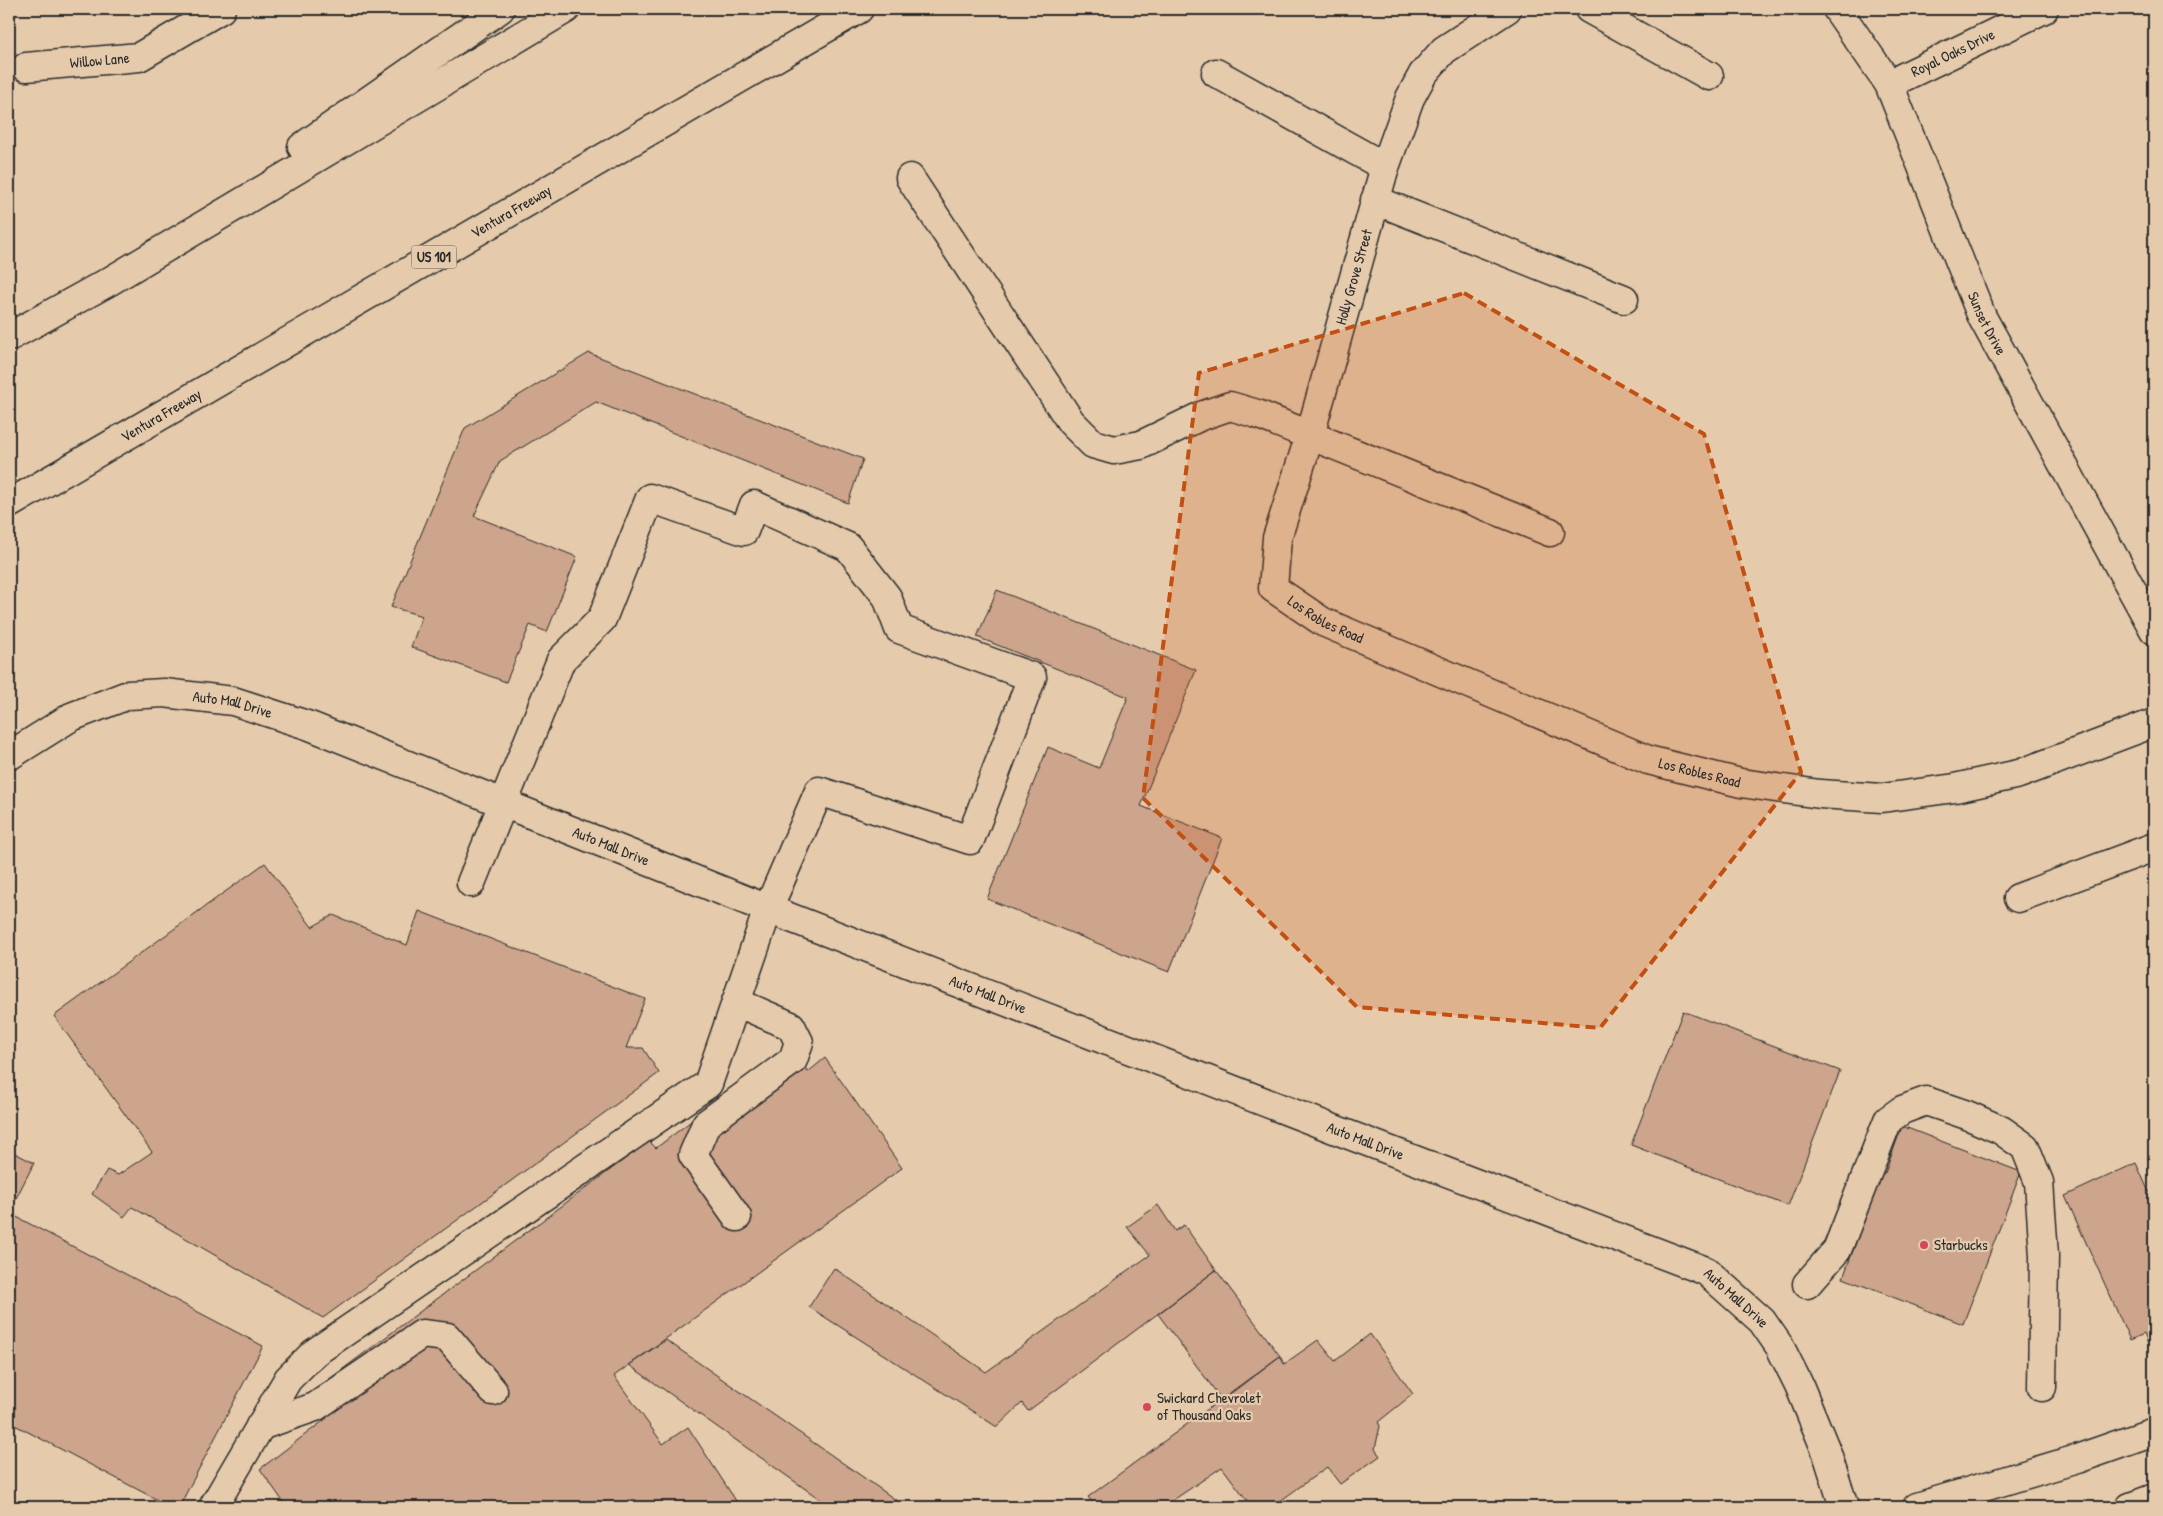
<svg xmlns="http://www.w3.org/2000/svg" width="2163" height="1516" viewBox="0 0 2163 1516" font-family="'Patrick Hand',sans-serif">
  <rect width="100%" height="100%" fill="#e5cbac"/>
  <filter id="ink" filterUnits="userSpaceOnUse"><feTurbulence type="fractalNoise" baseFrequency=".02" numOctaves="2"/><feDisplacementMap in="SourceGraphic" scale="10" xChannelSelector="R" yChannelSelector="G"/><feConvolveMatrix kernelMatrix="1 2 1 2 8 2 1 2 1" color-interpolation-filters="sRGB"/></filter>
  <g filter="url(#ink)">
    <path fill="#cda48c" stroke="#2b2b2b" d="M589,353l274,106 -15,44 -252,-101 -96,59 -26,55 103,41 -30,75 -17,-7 -24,57 -95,-35 11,-31 -31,-9 74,-179z
      M997,590l199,80 -55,136 81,32 -53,134 -182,-73 61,-152 51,21 29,-71 -151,-60z
      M265,863l47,64 21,-12 74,30 12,-34 226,88 -19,49h17l16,25 -336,245 -191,-111 -8,10 -32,-23 15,-24 11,5 34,-23 -98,-136z
      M1683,1011l157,60 -52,135 -157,-61z
      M789,1046l19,26 17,-14 77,110 -288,208 49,68 25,-17 52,80h-453l-27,-38 67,-51 -15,-26 337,-251 7,7z
      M1902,1126l119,46 -58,152 -120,-46 24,-66 -25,-9 15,-41 28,11z
      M9,1150l25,13 -25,49z
      M2136,1163l13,29 5,-2 -1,166 -9,-22 -14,6 -65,-144z
      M1158,1205l17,26 9,-6 32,45 -188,141 -6,-8 -25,24 -188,-120 25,-39 152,104 164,-117 -23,-28z
      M9,1213l254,133 -84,161h-8l-162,-85v-68l1,-3 -1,-1z
      M1216,1270l64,86 -58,44 -64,-86z
      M1370,1334l43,60 -35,28 2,4 -5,23 5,7 -40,28 -13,-17 -55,40h-20l-30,-40 -59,40h-67l-8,-10 192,-141 4,8 34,-24 17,21z
      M666,1340l240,167h-75l-202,-142z"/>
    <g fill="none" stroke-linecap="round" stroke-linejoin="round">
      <g stroke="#2b2b2b" stroke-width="31">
        <g id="minor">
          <path id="s1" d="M1507,9l-63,41 -21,24 -13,24 -26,72 -74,265 -33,103 -4,50 50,34 325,138 93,23 79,11 62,4 73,-10 64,-14 135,-51"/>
          <path d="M1589,9l120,67"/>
          <path id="s2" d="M1837,9l52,75 93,233 172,313"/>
          <path id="s3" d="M26,67l113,-10 82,-48"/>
          <path d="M1216,73l169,94"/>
          <path id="s4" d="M1889,84l155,-75"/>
          <path d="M910,178l161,244 22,22 21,6 27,-5 60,-29 29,-10 27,8 293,118"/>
          <path d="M1375,200l249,99"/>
          <path id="s5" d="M9,756l62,-39 57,-22 36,-2 69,8 77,25 458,183 584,227 354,135 56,50 18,26 19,38 28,68 17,54"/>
          <path d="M2018,898l136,-51"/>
          <path d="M736,1002l55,24 8,16 -6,18 -87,64 -13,31 44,62"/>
          <path d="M1807,1284l30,-34 51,-130 14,-10 24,-9 41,14 34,15 24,17 14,35 5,74 -2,131"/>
          <path d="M260,1426l55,-19 107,-73 25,3 46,54"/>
          <path d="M213,1507l75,-128 26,-26 394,-269 60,-175 51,-118 151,49 62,-163 -133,-48 -12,-32 -39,-50 -94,-42 -10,26 -94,-33 -48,121 -41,41 -90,223"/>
        </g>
      </g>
      <g stroke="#2b2b2b" stroke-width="31">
        <path id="major" d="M1917,1507l160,-48 77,-27
          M2130,1507l24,-9"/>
      </g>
      <g stroke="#2b2b2b" stroke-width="31">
        <g id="highway">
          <path d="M302,147l198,-138"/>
          <path d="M9,337l101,-56 456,-272"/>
          <path id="s6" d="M9,504l850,-495"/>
        </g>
      </g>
      <use href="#minor" stroke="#e5cbac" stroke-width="28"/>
      <use href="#major" stroke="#e5cbac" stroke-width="28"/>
      <use href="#highway" stroke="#e5cbac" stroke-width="28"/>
    </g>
  </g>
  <path fill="#c25012" fill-opacity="0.2" stroke="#c25012" stroke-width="4" stroke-dasharray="10 6" stroke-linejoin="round" d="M1464,293l240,141 97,338 -201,256 -243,-21 -214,-209 56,-425z"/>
  <g fill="#d1495b" stroke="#e5cbac" stroke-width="2">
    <circle cx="1924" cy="1245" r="5"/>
    <circle cx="1147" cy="1407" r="5"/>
  </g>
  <g text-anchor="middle" stroke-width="4.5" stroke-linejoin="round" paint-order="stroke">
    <rect fill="#e5cbac" stroke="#635b52" stroke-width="1" x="411.5" y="245.5" width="45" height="23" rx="4"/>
    <g font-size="14" font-weight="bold" fill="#2b2b2b">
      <text x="434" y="262">US 101</text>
    </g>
    <g font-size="15" fill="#2b2b2b" stroke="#e5cbac">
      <text dy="5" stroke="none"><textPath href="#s4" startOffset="71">Royal Oaks Drive</textPath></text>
      <text dy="5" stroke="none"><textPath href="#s3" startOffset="74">Willow Lane</textPath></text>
      <text dy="5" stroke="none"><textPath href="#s6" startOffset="581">Ventura Freeway</textPath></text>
      <text transform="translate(1354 277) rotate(-74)" y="5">Holly Grove Street</text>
      <text dy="5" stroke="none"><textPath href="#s2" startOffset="350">Sunset Drive</textPath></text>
      <text dy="5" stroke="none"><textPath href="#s6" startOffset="176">Ventura Freeway</textPath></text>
      <text dy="5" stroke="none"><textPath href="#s1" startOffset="706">Los Robles Road</textPath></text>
      <text dy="5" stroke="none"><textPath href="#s5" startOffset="240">Auto Mall Drive</textPath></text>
      <text dy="5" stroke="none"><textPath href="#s1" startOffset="1111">Los Robles Road</textPath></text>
      <text dy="5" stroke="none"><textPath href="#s5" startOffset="645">Auto Mall Drive</textPath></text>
      <text dy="5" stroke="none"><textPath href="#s5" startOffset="1050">Auto Mall Drive</textPath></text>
      <text dy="5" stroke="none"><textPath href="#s5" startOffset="1455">Auto Mall Drive</textPath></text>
      <text dy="5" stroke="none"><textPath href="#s5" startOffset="1860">Auto Mall Drive</textPath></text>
    </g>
    <g font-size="15" fill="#2b2b2b" stroke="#e5cbac" text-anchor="start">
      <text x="1934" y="1250">Starbucks</text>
      <text x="1157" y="1403">Swickard Chevrolet<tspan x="1157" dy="17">of Thousand Oaks</tspan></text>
    </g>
  </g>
  <rect width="2163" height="1516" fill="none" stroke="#e5cbac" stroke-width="30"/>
  <rect x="15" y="15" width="2133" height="1486" fill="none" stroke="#2b2b2b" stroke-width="2" filter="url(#ink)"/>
</svg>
